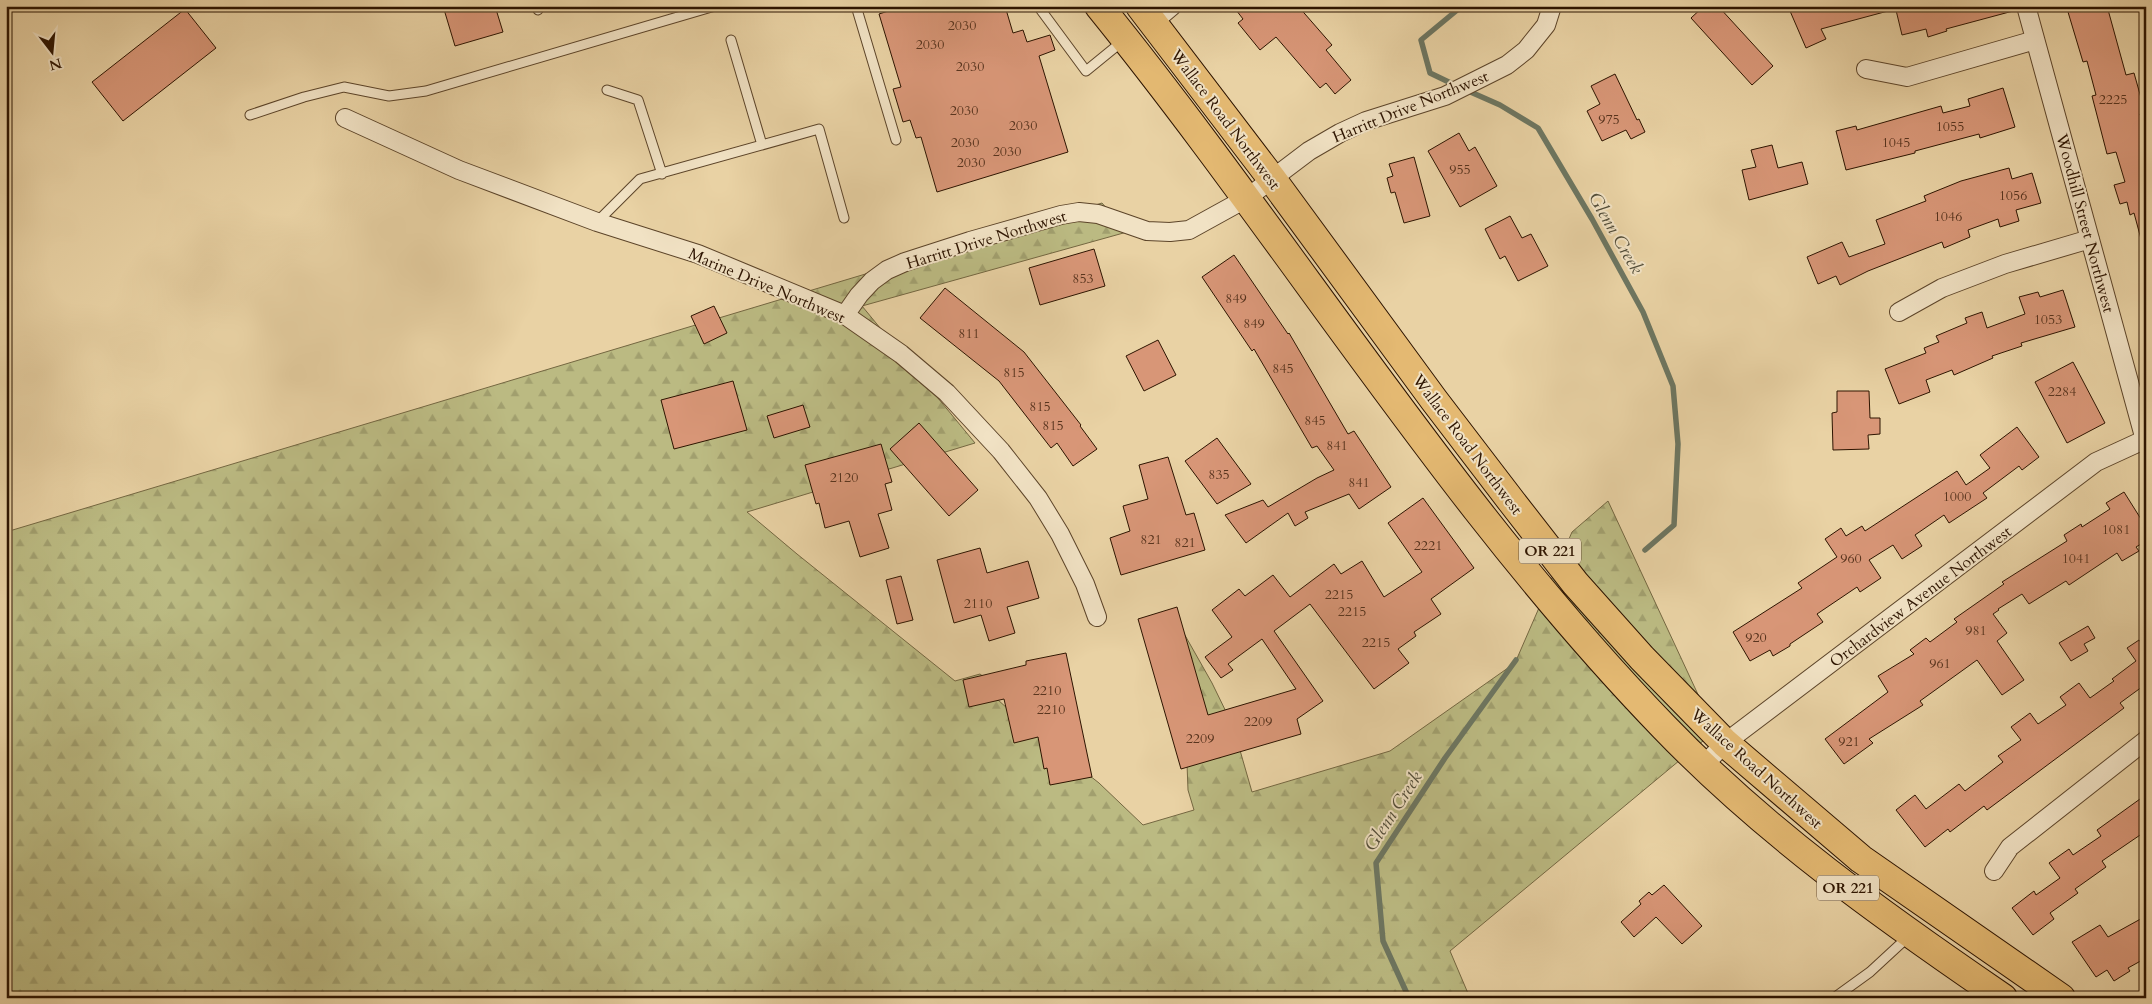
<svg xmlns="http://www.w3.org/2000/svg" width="2152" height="1004" viewBox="0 0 2152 1004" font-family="Cardo,serif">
  <defs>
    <pattern id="forest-firs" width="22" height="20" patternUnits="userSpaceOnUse" patternTransform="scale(1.25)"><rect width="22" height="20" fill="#bbba82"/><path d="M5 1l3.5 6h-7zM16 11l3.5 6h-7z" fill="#a19f6e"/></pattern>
  </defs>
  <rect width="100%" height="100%" fill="#e9d2a4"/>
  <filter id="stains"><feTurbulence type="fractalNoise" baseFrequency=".004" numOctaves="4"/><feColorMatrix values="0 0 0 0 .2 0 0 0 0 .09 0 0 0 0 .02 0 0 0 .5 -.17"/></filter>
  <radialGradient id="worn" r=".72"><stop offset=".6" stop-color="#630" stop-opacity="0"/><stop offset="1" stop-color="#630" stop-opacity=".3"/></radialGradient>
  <path fill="url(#forest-firs)" stroke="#746741" d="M1102,203l25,29 -265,74 113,137 -228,69 50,42 158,127 25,-7 9,7 -2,9 41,37 71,56 44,42 51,-15 -6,-20 -6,-160 30,53 21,43 19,66 138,-41 125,-88 57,-131 36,-31 107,230 -265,220 20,47h-1464v-466z"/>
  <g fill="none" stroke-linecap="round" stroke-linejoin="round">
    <path stroke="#6d7661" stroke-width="5.5" d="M1457,86l-27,-13 -9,-33 41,-34
      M1466,90l34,15 38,23 54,91 51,93 30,74 5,58 -4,81 -29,25
      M1409,998l-26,-57 -7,-78 69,-105 71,-98"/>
  </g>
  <path fill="#d89677" stroke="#2d1400" d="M443,6h52l8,26 -48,14z
    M904,6h101l8,27 10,-3 4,12 23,-7 5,15 -16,6 29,96 -131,40 -16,-55 -5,1 -6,-18 -7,2 -10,-33 8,-2 -22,-73z
    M1233,6h65l34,39 -6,5 25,30 -16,14 -9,-11 -6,5 -44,-51 -16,13 -22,-27 5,-4z
    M1704,6h14l55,60 -21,19 -61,-67z
    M1802,6h85l1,5 -67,18 5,10 -20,9 -16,-37z
    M1895,6h117l1,5 -67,18 1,2 -19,6 -2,-8 -24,6z
    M2087,6h20l19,69 8,-2 11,39 -5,2 6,18v107h-5l-7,-26 -4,2 -3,-13 -7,2 -6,-19 11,-3 -9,-30 -9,2 -15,-58 4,-1 -9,-34 -4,1 -15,-50z
    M185,9l31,39 -93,73 -31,-39z
    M1615,74l22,46 2,-1 6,13 -14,7 -5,-9 -24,11 -15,-30 13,-7 -9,-18z
    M2003,88l12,39 -35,11 -1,-4 -64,17v2l-69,17 -10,-39 20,-5 1,4 84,-24 2,7 27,-7 -2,-7z
    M1459,133l10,18 6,-4 22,39 -37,21 -32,-56z
    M1772,145l6,23 24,-6 6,22 -59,16 -7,-30 14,-3 -5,-17z
    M1414,157l16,59 -26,7 -9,-31 -4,1 -4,-15 6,-2 -4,-12z
    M2009,168l3,11 20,-6 9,30 -25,7 3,11 -19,6 -2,-8 -30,11 2,7 -26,11 -2,-6 -74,29 -28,14 -4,-9 -18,8 -11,-27 35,-15 7,15 36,-13 -9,-24 50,-19 -2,-5 37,-15z
    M1510,216l12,22 9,-4 17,32 -30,15 -13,-25 -5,3 -15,-30z
    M1094,249l11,37 -65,19 -11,-37z
    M1234,255l54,79 1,-1 59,101 6,-3 37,56 -32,22 -10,-15 -44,18 3,6 -13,8 -7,-13 -42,30 -21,-28 38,-15 5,7 49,-29 17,-8 -17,-24 -5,2 -58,-99 -2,2 -50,-74z
    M945,288l79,64 57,73 -1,1 17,23 -24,17 -16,-23 -6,5 -52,-67 -79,-63z
    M2063,290l12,37 -54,16 1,3 -30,10 1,2 -39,17 -2,-5 -26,10 4,12 -31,12 -14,-35 41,-16 -2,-5 15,-6 -3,-6 31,-13 -2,-5 17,-6 5,16 38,-14 -6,-17 19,-5 2,5z
    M714,306l13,27 -23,11 -13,-28z
    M1158,340l18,35 -32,16 -18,-35z
    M2073,362l32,61 -38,20 -32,-61z
    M733,381l14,49 -73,19 -13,-49z
    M1837,391h32l1,27h10v16l-12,1 1,14 -36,1 -1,-37 5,-1z
    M803,405l7,22 -36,11 -7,-22z
    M919,423l59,67 -29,26 -59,-67z
    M2017,427l22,30 -17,13 -3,-4 -36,27 4,5 -38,25 -5,-8 -29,20 7,11 -20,13 -9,-14 -24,15 12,18 -21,14 -3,-5 -40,27 6,8 -33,22v2l-17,10 -3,-6 -20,11 -17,-29 69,-44 -4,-5 39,-26 -12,-18 16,-11 5,8 16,-10 3,5 92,-60 9,14 24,-17 -10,-13z
    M1217,438l34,46 -34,20 -32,-43z
    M881,444l11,38 -7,2 7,26 -14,4 11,34 -29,9 -11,-36 -24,7 -6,-25 -3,1 -11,-39z
    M1168,457l18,58 8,-2 11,37 -84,25 -11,-37 20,-7 -7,-25 25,-7 -9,-34z
    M2124,492l22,35v14l-10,6 3,4 -17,10 -5,-8 -48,32 -3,-4 -37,23 -7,-10 -24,15 1,1 -6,4 14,19 -10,8 27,39 -22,15 -25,-35 -57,41 3,4 -54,34 4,4 -29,21 -19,-25 63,-47 -10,-16 36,-22 -4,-4 16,-12 4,4 27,-20 -3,-3 50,-35 -2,-2 65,-41 -3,-6 17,-11 1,3 28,-18 -4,-6z
    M1423,498l51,70 -43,31 10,15 -27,18 2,4 -18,13 11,14 -35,26 -64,-85 -36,27 49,70 -26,18 4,15 -120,35 -43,-150 39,-12 31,108 88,-26 -34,-50 -34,25 5,6 -12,8 -16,-21 27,-20 -20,-27 27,-21 6,7 28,-21 17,22 44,-33 7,10 21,-13 22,36 38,-25 -34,-49z
    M980,548l7,25 41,-12 11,37 -32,9 8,26 -26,8 -8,-26 -27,8 -17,-63z
    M901,576l12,44 -16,4 -11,-44z
    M2088,626l7,12 -11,6 4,7 -17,10 -12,-18z
    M2139,640l7,9v35l-26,19 4,5 -137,102 -3,-4 -34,26 -2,-3 -23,18 -29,-37 19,-15 11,14 33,-25 6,7 38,-29 -5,-6 23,-16 -10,-13 19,-14 8,11 28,-19 -6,-8 19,-14 11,15 24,-17 -2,-2 24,-18 -9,-13z
    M1066,653l26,124 -42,8 -3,-17 -3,1 -6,-32 -24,6 -10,-44 -35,8 -6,-27 63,-15v-4z
    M2140,799l6,8v24l-44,30 4,6 -31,22 3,4 -28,20 4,6 -21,16 -21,-27 22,-17 2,4 24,-17 -11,-15 20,-14 4,6 28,-19 -4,-6z
    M1664,885l38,41 -20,18 -26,-27 -22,20 -13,-15 20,-18 -2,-3 10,-9 3,3z
    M2146,916v42l-18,10 2,3 -16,10 -7,-11 -11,7 -24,-35 28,-17 8,12z"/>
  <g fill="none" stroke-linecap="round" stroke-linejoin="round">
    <g stroke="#5c4429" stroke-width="11">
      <path id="lane" d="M537,6l1,4
        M856,6l40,134
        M1038,6l48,65 38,-31
        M731,40l31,105
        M607,90l31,10 24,74
        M250,115l54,-18 40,-10 45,9 37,-5 289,-85
        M597,222l43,-43 179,-50 25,89
        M1834,998l36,-26 39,-36"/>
    </g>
    <g stroke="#5c4429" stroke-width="20">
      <path id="street" d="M2026,6l119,434
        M1153,22l19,-16
        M1866,69l41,8 128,-37
        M345,118l114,52 138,52 101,32 147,61 56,39 46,39 54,58 37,47 22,36 25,50 12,33
        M1899,312l43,-24 63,-24 85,-25
        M845,315l14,-20 13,-14 15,-11 18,-8 65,-21 91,-26 18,-3 19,2 49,17 23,1 19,-2 58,-32 62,-47 31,-18 26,-12 79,-25 62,-31 19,-15 20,-25 6,-19
        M1703,766l22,-23 371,-281 50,-23
        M1994,871l16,-24 136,-107"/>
    </g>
    <g stroke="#2d1400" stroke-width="30">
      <path id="primary" d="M1099,6c192,237 352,501 565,721 101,105 219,189 339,271
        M1140,6l132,173 162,221 78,102 63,81 67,75 83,85 136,116 200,139"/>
    </g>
    <use href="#lane" stroke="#f1e2c4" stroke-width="9"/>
    <use href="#street" stroke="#f1e2c4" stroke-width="18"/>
    <use href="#primary" stroke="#e4b972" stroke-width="28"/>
  </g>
  <g text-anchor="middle" stroke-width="4" stroke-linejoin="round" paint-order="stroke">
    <g font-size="14" fill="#58341e">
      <text x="962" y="30">2030</text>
      <text x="930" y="49">2030</text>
      <text x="970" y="71">2030</text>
      <text x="2113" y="104">2225</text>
      <text x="964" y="115">2030</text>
      <text x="1609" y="124">975</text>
      <text x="1023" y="130">2030</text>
      <text x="1950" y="131">1055</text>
      <text x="965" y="147">2030</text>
      <text x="1896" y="147">1045</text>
      <text x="1007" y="156">2030</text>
      <text x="971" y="167">2030</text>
      <text x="1460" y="174">955</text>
      <text x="2013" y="200">1056</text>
      <text x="1948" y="221">1046</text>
      <text x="1083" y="283">853</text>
      <text x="1236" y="303">849</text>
      <text x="2048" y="324">1053</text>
      <text x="1254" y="328">849</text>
      <text x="969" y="338">811</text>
      <text x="1283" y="373">845</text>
      <text x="1014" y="377">815</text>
      <text x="2062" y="396">2284</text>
      <text x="1040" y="411">815</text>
      <text x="1315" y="425">845</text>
      <text x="1053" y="430">815</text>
      <text x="1337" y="450">841</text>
      <text x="1219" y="479">835</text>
      <text x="844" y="482">2120</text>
      <text x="1359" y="487">841</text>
      <text x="1957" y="501">1000</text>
      <text x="2116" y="534">1081</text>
      <text x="1151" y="544">821</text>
      <text x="1185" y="547">821</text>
      <text x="1428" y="550">2221</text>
      <text x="1851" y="563">960</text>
      <text x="2076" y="563">1041</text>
      <text x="1339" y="599">2215</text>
      <text x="978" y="608">2110</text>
      <text x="1352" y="616">2215</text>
      <text x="1976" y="635">981</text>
      <text x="1756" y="642">920</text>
      <text x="1376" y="647">2215</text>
      <text x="1940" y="668">961</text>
      <text x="1047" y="695">2210</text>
      <text x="1051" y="714">2210</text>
      <text x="1258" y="726">2209</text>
      <text x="1200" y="743">2209</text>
      <text x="1849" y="746">921</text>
    </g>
    <g fill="#f1e2c4" stroke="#68523b" stroke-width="1">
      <rect x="1519" y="538.5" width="62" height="25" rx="4"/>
      <rect x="1817" y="875.5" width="62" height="25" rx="4"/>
    </g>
    <g font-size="15" font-weight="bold" fill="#2d1400">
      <text x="1550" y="556">OR 221</text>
      <text x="1848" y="893">OR 221</text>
    </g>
    <g font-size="16" fill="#2d1400" stroke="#f1e2c4">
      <text transform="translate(1410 106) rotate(-22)" y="6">Harritt Drive Northwest</text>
      <text transform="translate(1226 119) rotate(53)" y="6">Wallace Road Northwest</text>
      <text transform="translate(2086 223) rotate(75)" y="6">Woodhill Street Northwest</text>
      <text transform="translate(986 239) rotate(-17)" y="6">Harritt Drive Northwest</text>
      <text transform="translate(767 285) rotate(23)" y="6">Marine Drive Northwest</text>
      <text transform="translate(1468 444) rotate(53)" y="6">Wallace Road Northwest</text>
      <text transform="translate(1920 596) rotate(-37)" y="6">Orchardview Avenue Northwest</text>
      <text transform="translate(1757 768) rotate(42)" y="6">Wallace Road Northwest</text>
    </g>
    <g font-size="18" font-style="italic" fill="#524d39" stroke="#f1e2c4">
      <text transform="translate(1616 233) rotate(60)" y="6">Glenn Creek</text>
      <text transform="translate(1393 811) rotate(-57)" y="6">Glenn Creek</text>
    </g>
  </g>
  <rect width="2152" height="1004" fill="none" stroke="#e9d2a4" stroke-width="25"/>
  <rect x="8" y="8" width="2137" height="989" fill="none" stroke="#2d1400" stroke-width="2.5"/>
  <rect x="12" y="12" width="2127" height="979" fill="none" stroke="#2d1400"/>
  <g transform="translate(52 52) rotate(164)" stroke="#f1e2c4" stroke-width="4" paint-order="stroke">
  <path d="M0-4L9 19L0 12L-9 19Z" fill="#2d1400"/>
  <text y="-8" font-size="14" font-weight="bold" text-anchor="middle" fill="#2d1400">N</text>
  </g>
  <rect width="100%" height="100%" filter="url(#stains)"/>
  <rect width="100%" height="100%" fill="url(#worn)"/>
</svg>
